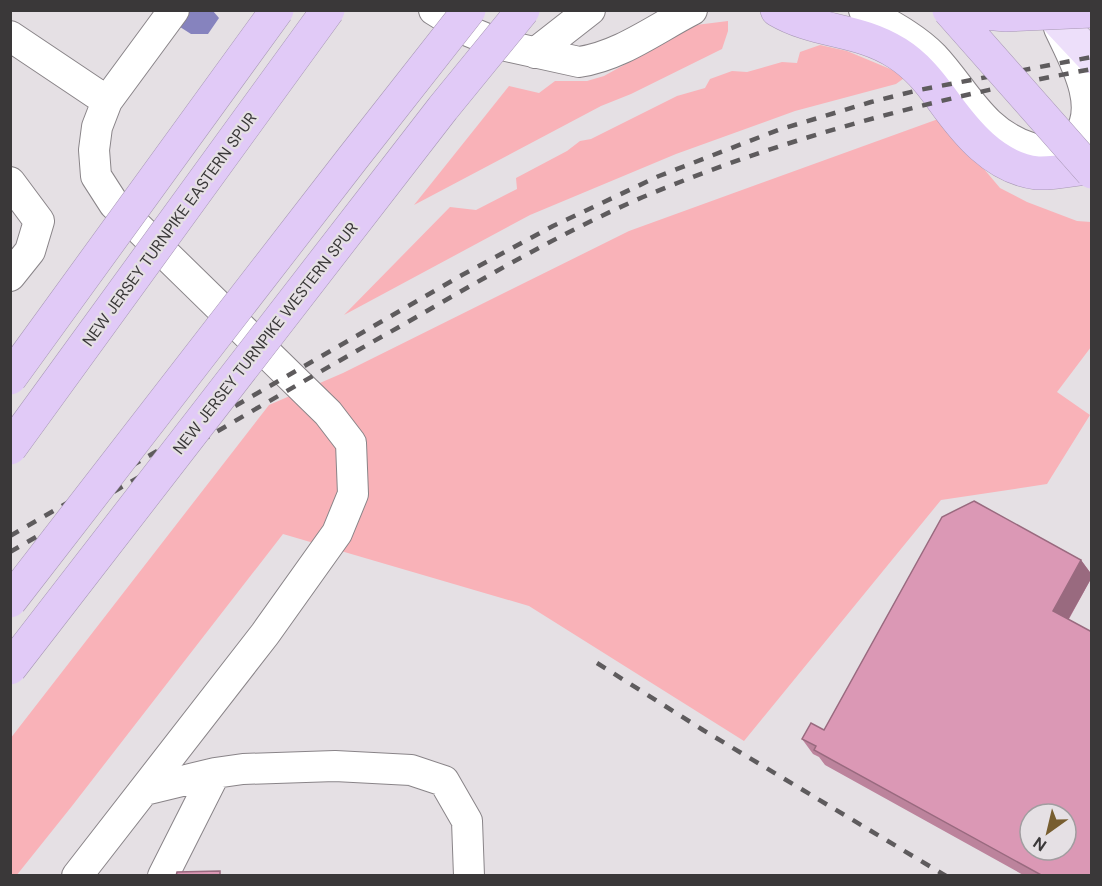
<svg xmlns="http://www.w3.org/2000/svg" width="1102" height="886" viewBox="0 0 1102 886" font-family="'DM Sans',sans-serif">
  <rect width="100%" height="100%" fill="#e5e0e4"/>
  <path fill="#f9b2b8" d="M728,21v10l-6,18 -91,45 -30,12 -187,99 95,-119 30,7 16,-12h32l17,-5 92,-51z
    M820,45l27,6 60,25 -11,8 -101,27 -119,43 -146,61 -186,100 106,-108 26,3 41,-21 -1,-11 51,-27 13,-10 11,-2 86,-43 28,-8 5,-9 22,-8 15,1 35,-10 15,1 3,-11z
    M941,118l59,70 27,14 50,19 14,1v125l-34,45 33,23 -43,69 -106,16 -197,241 -215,-135 -246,-72 -211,272 -56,70 -6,-1v-136l259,-334 74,-32 286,-142z"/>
  <path fill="#8683be" d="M155,11h58l6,7 -11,16h-17z"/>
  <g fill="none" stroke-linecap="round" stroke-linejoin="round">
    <g stroke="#898488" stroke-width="32">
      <path id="minor" d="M434,10l34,21 34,14 77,17c41,-6 76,-33 113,-52
        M864,10c24,14 49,26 69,46 33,35 48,76 98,92 18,6 33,3 46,-11 25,-30 -4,-79 -18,-109
        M10,36l97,65
        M535,53l55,-43
        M10,182l29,39 -9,30 -20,25
        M145,790l70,-17 28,-4 92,-3 76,4 33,11 23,40 2,55
        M77,876l188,-242 72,-101 16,-39 -2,-51 -23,-30 -214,-209 -18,-28 -2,-26 3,-23 10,-26 67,-91
        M163,876l52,-103"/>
    </g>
    <g stroke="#a797b4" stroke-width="34">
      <path id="major" d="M1048,10l44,47"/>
    </g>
    <g stroke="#a797b4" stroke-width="34">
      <path id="highway" d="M777,10c39,23 81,18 120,43 19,12 32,28 45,46 23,32 52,69 95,74 18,1 37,-4 55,-6"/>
    </g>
    <use href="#minor" stroke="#fff" stroke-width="30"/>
    <use href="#major" stroke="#eddffa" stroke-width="33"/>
    <use href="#highway" stroke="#e1caf7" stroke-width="33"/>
    <path stroke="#5e5b5d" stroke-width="4.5" stroke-dasharray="10 10" stroke-linecap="butt" d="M10,536l452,-261 91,-49 106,-50 119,-46 93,-28 48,-12 173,-33
      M10,552c130,-75 259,-152 389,-225 80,-46 159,-93 244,-130 145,-61 294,-99 449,-128
      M597,663l106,67 243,146"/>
    <g stroke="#a797b4" stroke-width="34" stroke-linecap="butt">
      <path id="highway-bridge" d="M949,10l143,162
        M953,10l53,5 86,-4
        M10,378l267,-368
        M10,448l318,-438
        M10,601l342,-442 117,-149
        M10,668l433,-560 80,-98"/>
    </g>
    <use href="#highway-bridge" stroke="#e1caf7" stroke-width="33"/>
  </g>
  <path fill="#bc839c" d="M1081,560l11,15v2l-23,42 23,257h-67l-200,-111 -6,-8 -6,-3 -11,-15 22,-9z"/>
  <path fill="#996a7f" d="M1081,560l11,15v2l-28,50 -11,-16z"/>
  <path fill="#db98b5" stroke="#996a7f" stroke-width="1.5" fill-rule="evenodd" d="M974,501l107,59 -28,51 39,21v244h-49l-229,-126 2,-4 -14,-7 9,-16 13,7 118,-213zM1030,814h36v36h-36z
    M220,871v5h-44l1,-4z"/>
  <g text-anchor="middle" stroke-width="4.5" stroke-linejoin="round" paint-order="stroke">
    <g font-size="16" fill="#3a3839" stroke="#e5e0e4">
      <text transform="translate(169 229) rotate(-54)" y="6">NEW JERSEY TURNPIKE EASTERN SPUR</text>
      <text transform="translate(265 338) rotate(-52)" y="6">NEW JERSEY TURNPIKE WESTERN SPUR</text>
    </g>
  </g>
  <rect width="1102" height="886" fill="none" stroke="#3a3839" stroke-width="24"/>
  <g transform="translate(1048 832) rotate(214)"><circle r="28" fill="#e5e0e4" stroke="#a19da0" stroke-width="1.5"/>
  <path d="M0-4.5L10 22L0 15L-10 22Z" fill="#775d2f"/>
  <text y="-9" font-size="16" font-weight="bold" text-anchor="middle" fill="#3a3839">N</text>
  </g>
</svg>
